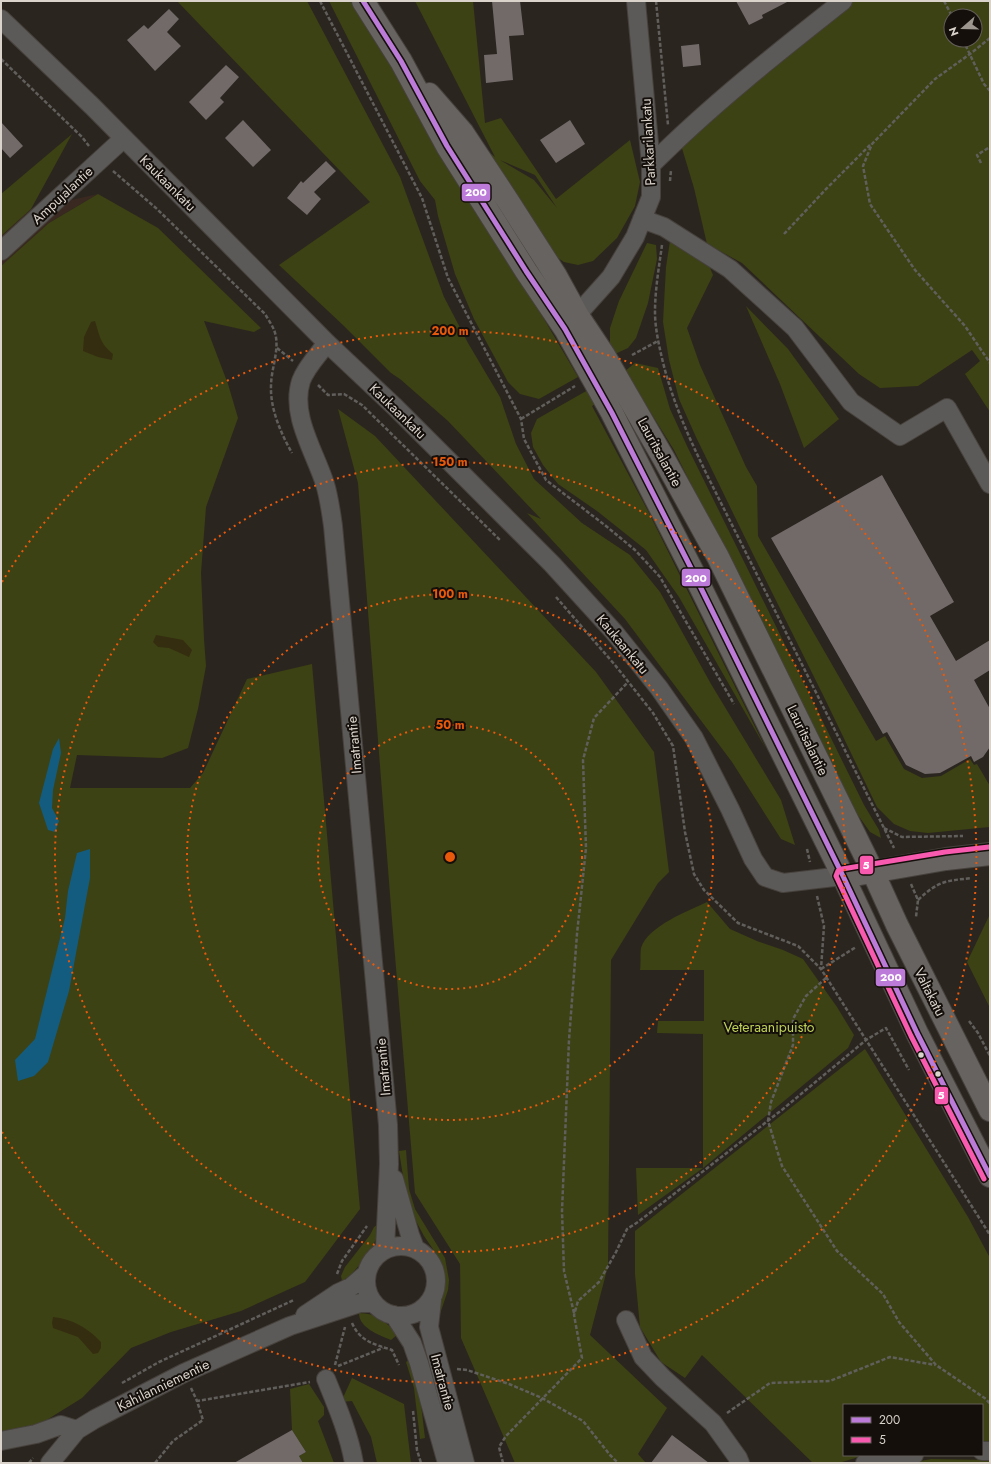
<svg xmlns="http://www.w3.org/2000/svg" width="991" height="1464" viewBox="0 0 991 1464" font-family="Jost,sans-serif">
  <rect width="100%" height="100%" fill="#2b251f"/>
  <path fill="#392921" d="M98,194l-49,29 -48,43v-30l30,-27z"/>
  <path fill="#3c4213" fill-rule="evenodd" d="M177,1h130l93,176 44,120 24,46 32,54 16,47 18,35 48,44 48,32 30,37 51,92 70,116 14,45 -14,-6 -49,-77 -107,-143 -98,-106 14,6 -93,-98 -48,-42 -9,-6 -47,-47 -65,-61 91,-63z
    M329,1h21l110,175 118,201 -39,22 -19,-5 -12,-12 -34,-63 -19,-45 -17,-58 -3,-16 -15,-19z
    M415,1h58l12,122 16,-5 55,81 74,-59 10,42 -5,24 -18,32 -24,23 -15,4 -14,-3 -9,-6 -73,-110 13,11zM500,160l35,15 22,33 -23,-28z
    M853,1h137v411l-25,-38 15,-13 -8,-11 -54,36 -38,2 -21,-14 -117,-111 -35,-19 -13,-56 -13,-43zM951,16h24v24h-24z
    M72,134l-41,75 -30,27v-42z
    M98,194l60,34 103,100 -7,4 -50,-11 24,63 10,34 -32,89 -5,66 3,66 2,27 -8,43 -10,39 -26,10 -85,-3 -7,33h120l13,-15 44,-94 65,-15 48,545 -55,73 -64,29 -70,21 -40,16 -49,50 -45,28 -36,10v-1170l48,-43z
    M670,241l38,22 5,12 -26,53 13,37 46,102 11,19 1,50 118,205 9,-5 19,33 18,9 19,-2 29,-17 4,6 3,-1 13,22v41l-62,6 -18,-2 -16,-7 -17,-17 -52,-108 -73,-147 -56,-115 -17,-38 -10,-39 -6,-38 3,-55z
    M647,243l9,2 1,14 -9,44 -12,35 -8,10 -13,6 -5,-11v-15l9,-27z
    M746,306l42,43 51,70 -35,29 -24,-64z
    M635,363l23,5 12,41 17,37 177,359 15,25 2,8 -11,-6 -17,-24 -179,-358 -49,-79z
    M588,390l7,14 -3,2 56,105 118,238 -87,-152 -33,-47 -49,-39 -39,-27 -15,-19 -10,-18 -2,-14 6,-14z
    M338,409l37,27 221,236 58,80 15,120 -11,11 -47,77 -3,306 -18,69 77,73 -29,46 8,9h-131l-54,-125 -1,-74 -45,-71 -23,-273 -34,-437z
    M707,902l23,27 27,12 26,9 20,9 34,48 17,28 -6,13 -145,120 -65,47 -2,-47h67v-134l-46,-1 1,-12h46v-51h-64c1,-7 0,-16 1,-22 7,-22 47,-37 66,-46z
    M990,914v94l-23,-46z
    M865,1049l103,168 22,41v184l-8,-1v-36h-138v50h21l-26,8h-26l-111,-108 -17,23 -24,-16 -21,-35 -5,-53v-43z
    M406,1150l3,39 6,20 30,49 4,22 -1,10 -10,30v-18l5,-10 1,-12 -1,-9 -6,-16 -13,-19 -14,-26 -4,-15 -7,-44z
    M377,1225l1,1c0,4 0,7 -1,10 -3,12 -24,40 -35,45l-1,-5 4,-9 25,-32 4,-8z
    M359,1313c17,0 28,9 38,22l-6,5c-12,-5 -32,-12 -32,-27z
    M410,1359l9,29 6,50 -5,1 -6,-51 -8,-26z
    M352,1378l52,26 7,59h-34l-6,-26 -19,-36 -11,1z
    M309,1384l15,23v8l-6,6 16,42h-31l-4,-7 7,-4 -14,-22 -2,-41z
    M931,1459l59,1v3h-80z"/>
  <path fill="#352d10" d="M95,321c5,16 5,22 18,33l-1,6 -14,-3 -15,-6 1,-14 7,-15z
    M156,635l27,5 9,10 -3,7 -20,-9 -11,-1 -5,-5z
    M53,1317c19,2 35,11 48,25v6l-3,5 -5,1 -15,-17 -25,-9 -1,-5z"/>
  <path fill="#135c7f" d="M59,738l2,15 -8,37 -1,18 7,13 -4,11 -7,-2 -9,-27 14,-54z
    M90,849v29l-21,113 -21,71 -14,14 -16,5 -3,-21 20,-21 30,-121 3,-27 9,-38z"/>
  <path fill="#716a69" d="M492,1h28l4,34 -15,1 4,44 -27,3 -2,-28 13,-1z
    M736,1h53l-27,14 1,3 -14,7z
    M169,9l10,10 -12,13 14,14 -26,25 -28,-31 17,-15 4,4z
    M699,44l2,21 -18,2 -2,-21z
    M226,65l13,12 -19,21 4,4 -18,18 -17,-18z
    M243,120l28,30 -18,17 -28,-29z
    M570,120l15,24 -29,19 -16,-23z
    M1,122l22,24 -13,12 -9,-10z
    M326,161l10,10 -22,21 7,7 -14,16 -20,-17 14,-17 2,2z
    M882,475l72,127 -24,14 26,45 34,-21v30l-16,10 16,29v38l-7,10 -9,5 -3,-6 -31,17 -15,1 -19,-9 -19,-33 -4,2 -112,-196z
    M292,1430l14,22 -7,4 4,7h-69z
    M672,1435l37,28h-58z"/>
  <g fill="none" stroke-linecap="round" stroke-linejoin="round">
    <g stroke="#46413c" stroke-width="20">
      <path id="minor" d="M1,19l91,87 235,237 68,64 157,157 62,68 45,56 35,50 36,71 23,50 12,18 18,6 60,-7
        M651,165c60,-60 126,-112 192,-164
        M642,219l22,8 66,42 65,59 56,74 49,34 47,-28 43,76
        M1,251l122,-112
        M568,325l43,-48 24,-40 16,-40v-32l-15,-164
        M327,343c-9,12 -21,24 -26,38 -11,34 14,71 24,103 4,13 6,28 8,42l55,599 1,39 -4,85
        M394,1179l16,56 5,13
        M366 1281a35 35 0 1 1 70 0a35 35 0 1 1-70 0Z
        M432,1300l-3,27 36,136
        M305,1315l33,-22 13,-6 15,-13
        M394,1315l18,28 7,20 28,100
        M626,1320l17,37 20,21 50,45 25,35 2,5
        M326,1379c11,27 23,55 28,84
        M1,1441l35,-7 25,-9 16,5
        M982,1451h8
        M50,1463l27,-33 18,-11 89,-46 106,-47 70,-23h13
        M865,1463l49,-8"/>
    </g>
    <g stroke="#46413c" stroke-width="24">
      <path id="major" d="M363,1l38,60 46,85 79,125 39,58 47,84 81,159 150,304 74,157 73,143
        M429,94l34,39 45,68 48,75 22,40 26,39 60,104 54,98 155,315 24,53 93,185
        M860,874l86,-15 44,-5"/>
    </g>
    <path stroke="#615f5c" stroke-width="2.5" stroke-dasharray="4 2" stroke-linecap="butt" d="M320,1l102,197 26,80 73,141 3,20 22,41 60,46 29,24 25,27 74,127
      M656,1l12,124
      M944,1l8,15
      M990,38l-20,16 -35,25 -63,65 -9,22 7,38 45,66 50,56 25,37
      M963,40l21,44 6,7
      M1,59l81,78 7,9
      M981,163l-4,-8 13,-8
      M113,171l44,38 108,105c3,5 7,11 9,16 7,17 -3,38 -3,56 -1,22 10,48 21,67
      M670,181l1,-11
      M784,234l42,-45 44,-44
      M662,245c-3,22 -7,45 -7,67 0,14 3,29 6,42 10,45 28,84 48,125l185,369
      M277,348l16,13
      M632,355l26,-14
      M318,385l10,10 16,-1 18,11 139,136
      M521,419l54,-33
      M556,597l59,68 38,48 20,33 12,86 9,42 10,16 34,33 60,23 23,23 169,266
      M884,828l18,9 61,-1
      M807,849l3,13
      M911,884l7,16 -2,17
      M817,896l7,30 -3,43
      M918,900c20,-19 27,-19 54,-22
      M821,969l35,-22
      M826,978l-20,18 -13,23v26l-22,57 -3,19 14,45 55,85 46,43 16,28 37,43 50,34 4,5
      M969,1021l9,12 12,23
      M337,1274l5,-13 25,-35
      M574,1313l-10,-42 -2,-60 7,-171 8,-106 9,-86 -3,-88 11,-42 34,-36
      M352,1323c8,18 21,21 40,27l7,15
      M335,1365l10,-38
      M338,1366l45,-18
      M457,1369l10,1 42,14 33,14 41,23 27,34 8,8
      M122,1383l37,-21 135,-62
      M191,1388l6,13
      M413,1411l4,39 4,13
      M727,1413l43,-30 60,-2 60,-24 45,8
      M29,1463l4,-5
      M155,1463l18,-22 30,-21 -6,-19 113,-19
      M503,1463l-4,-16 7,-11 76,-78 -8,-43 4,-14 21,-19 17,-30 11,-23 11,-7 145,-113 83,-69 20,-12 23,42"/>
    <use href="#minor" stroke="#5c5a58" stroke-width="18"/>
    <use href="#major" stroke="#676360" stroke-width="22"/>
    <g stroke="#140f0a" stroke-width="8">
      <path id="bus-1" d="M363,1l38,60 46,85 79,125 39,58 47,84 81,159 150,304 74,157 73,143"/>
    </g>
    <g stroke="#140f0a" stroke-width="8">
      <path id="bus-2" d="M984,1179l-73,-143 -75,-160 2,-5 4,-2 103,-17 44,-5"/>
    </g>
    <use href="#bus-1" stroke="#bd7bd9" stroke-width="5"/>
    <use href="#bus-2" stroke="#f75aaf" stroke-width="5"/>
  </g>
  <g fill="none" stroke="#e8590c" stroke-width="2" stroke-dasharray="2 4">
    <circle cx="450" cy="857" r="132"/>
    <circle cx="450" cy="857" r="263"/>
    <circle cx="450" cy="857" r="395"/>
    <path d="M2 582A526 526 0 1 1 2 1132"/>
  </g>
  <g fill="#dad3cc" stroke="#140f0a" stroke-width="1.5">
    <circle cx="921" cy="1055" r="3.5"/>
    <circle cx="938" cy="1074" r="3.5"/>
  </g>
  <g text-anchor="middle" stroke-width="4" stroke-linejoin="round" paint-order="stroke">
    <g font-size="14" fill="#dad3cc" stroke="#140f0a">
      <text transform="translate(648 142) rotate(-93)" y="5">Parkkarilankatu</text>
      <text transform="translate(168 183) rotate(45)" y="5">Kaukaankatu</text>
      <text transform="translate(62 195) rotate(-43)" y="5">Ampujalantie</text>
      <text transform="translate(398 411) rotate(44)" y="5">Kaukaankatu</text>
      <text transform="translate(660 452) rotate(61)" y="5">Lauritsalantie</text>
      <text transform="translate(623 644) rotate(50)" y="5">Kaukaankatu</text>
      <text transform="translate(808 740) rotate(64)" y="5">Lauritsalantie</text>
      <text transform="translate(354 745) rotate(-95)" y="5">Imatrantie</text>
      <text transform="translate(930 992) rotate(63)" y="5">Valtakatu</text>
      <text transform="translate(383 1067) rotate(-95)" y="5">Imatrantie</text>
      <text transform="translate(443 1382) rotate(75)" y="5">Imatrantie</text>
      <text transform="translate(163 1385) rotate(-26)" y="5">Kahilanniementie</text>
    </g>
    <g font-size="14" fill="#bfd357" stroke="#140f0a">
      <text x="769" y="1032">Veteraanipuisto</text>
    </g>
  </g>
  <circle cx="450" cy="857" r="6" fill="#e8590c" stroke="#140f0a" stroke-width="2"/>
  <g font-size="12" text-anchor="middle" font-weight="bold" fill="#e8590c" stroke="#140f0a" stroke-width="4" stroke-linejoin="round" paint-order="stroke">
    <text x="450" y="335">200 m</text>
    <text x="450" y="466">150 m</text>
    <text x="450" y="598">100 m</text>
    <text x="450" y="729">50 m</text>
  </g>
  <g stroke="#140f0a" stroke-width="1.5">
    <rect x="461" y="183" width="30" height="19" rx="4" fill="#bd7bd9"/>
    <rect x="681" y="568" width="30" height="19" rx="4" fill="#bd7bd9"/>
    <rect x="859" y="855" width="15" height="20" rx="4" fill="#f75aaf"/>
    <rect x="875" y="968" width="31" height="19" rx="4" fill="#bd7bd9"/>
    <rect x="934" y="1086" width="15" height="19" rx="4" fill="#f75aaf"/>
  </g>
  <g font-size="11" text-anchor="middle" font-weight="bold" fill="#fff">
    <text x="476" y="196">200</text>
    <text x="696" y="582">200</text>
    <text x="866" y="869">5</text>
    <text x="891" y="981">200</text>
    <text x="941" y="1099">5</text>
  </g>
  <rect width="991" height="1464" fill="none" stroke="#dad3cc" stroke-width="4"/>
  <rect x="843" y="1404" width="140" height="52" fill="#140f0a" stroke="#635d58"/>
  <rect x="851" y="1417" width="20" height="6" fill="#bd7bd9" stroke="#635d58"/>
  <text x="879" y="1424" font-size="12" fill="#dad3cc">200</text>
  <rect x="851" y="1437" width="20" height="6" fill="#f75aaf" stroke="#635d58"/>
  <text x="879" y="1444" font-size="12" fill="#dad3cc">5</text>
  <g transform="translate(963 28) rotate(250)"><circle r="19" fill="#140f0a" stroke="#635d58"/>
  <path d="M0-3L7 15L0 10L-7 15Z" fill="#9d968f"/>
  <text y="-6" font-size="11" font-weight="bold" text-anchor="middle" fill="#dad3cc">N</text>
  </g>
</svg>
